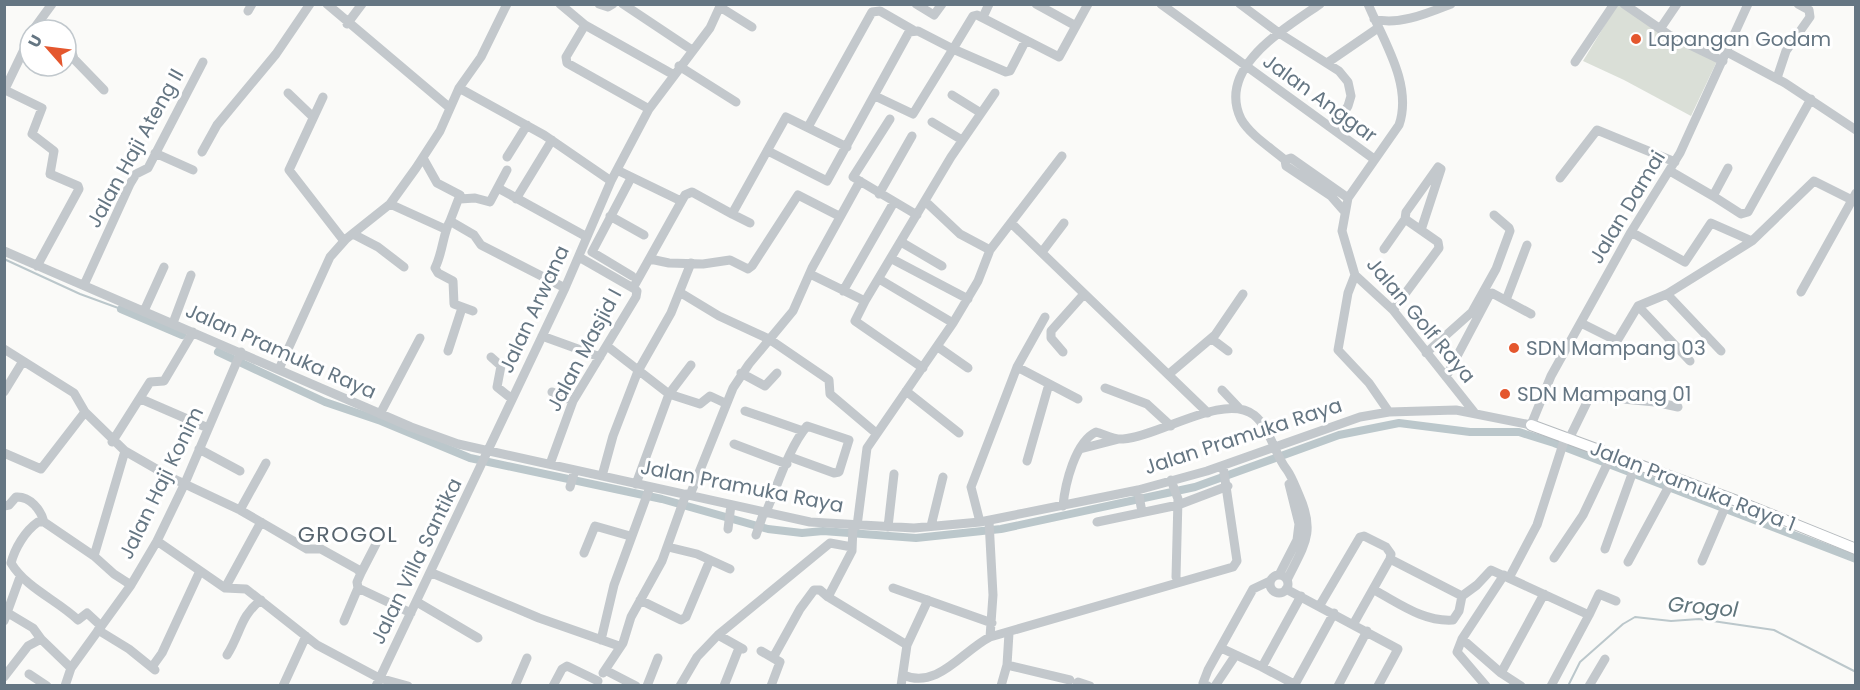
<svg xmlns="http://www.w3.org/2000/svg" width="1860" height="690" viewBox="0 0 1860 690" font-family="Poppins,sans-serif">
  <rect width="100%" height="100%" fill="#fafaf8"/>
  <path fill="#dadfd7" d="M1620,4l97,57 -26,55 -67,-36 -41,-19 34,-56z"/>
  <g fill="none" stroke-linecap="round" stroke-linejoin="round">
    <path stroke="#bbc7cb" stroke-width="2" d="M4,259l76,35 41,15
      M1568,686l12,-24 43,-38 12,-7 36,4 28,-2 75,11 82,42"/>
    <path stroke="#bbc7cb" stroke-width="8" d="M121,309l61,26
      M218,352l107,50 56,19 89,37 192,41 106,30 34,4 21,-2 93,7 85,-9 194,-42 144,-52 60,-12 71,9h49l35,11 302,116"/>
    <g stroke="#b5babe" stroke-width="12">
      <path id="major" d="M1531,425l214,79 111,45"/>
    </g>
    <path stroke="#c3c8cc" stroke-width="9" d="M327,4l123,104
      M560,4l25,21 89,50
      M599,4l9,3 5,-3
      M623,4l69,46
      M916,4l18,11 8,-11
      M1036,4l40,22
      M1161,4l213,155
      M1240,4l39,29 60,38 9,11 3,14 -3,10 -15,23
      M1320,4c-34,24 -104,63 -79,115 9,16 30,29 44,41l1,6 45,30 14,16
      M1368,4c15,36 45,81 31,121l-51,73 -6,33 13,44 38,35 81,102
      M1624,4l45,31 54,26
      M720,7l32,20
      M248,11l4,-7
      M983,17l6,-13
      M1374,19c24,7 54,-6 77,-15
      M347,24l15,-20
      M585,25l-19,32 1,6 82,46
      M1660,29l17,-25
      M33,30l19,-26
      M66,45l5,4 3,10 30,31
      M1727,52l58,31 71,47
      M1575,62l39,-58
      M1327,63l51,-35
      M679,66l57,36
      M1777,78l9,-27 24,-34 -1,-7 -11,-6
      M459,88l85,47 67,46
      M5,90l37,18 -10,26 22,17 -4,23 28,12 1,3 -42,77
      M4,91l26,-54
      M288,93l25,24
      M952,95l29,18
      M875,96l38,18 40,-65 53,23 4,-1 16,-31
      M323,97l-34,73 55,71
      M890,119l-37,58 64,38
      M932,122l30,18
      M808,127l64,-115 8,-1 33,19
      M768,151l59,30 82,-149 9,-1 35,18 20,-33 4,-1 82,42 29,-53
      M202,152l15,-27 59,-71 34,-50
      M155,153l38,17
      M507,157l20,-32
      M423,158l14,25 23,12 -10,26 24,14 7,10 84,43
      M1285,160l6,-2 57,40
      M617,170l64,31
      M1670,171l43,25 15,-28
      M631,178l-39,74 40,24
      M1560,178l37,-48 78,32
      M498,188l89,49
      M879,194l33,-58
      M1713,196l28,18 7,-2 63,-113
      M460,199l15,-1 15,4 17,-32
      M516,199l36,-59
      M926,202l34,32 30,16
      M390,204l55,25
      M732,214l18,9
      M610,216l34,19
      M450,221c-7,12 -7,31 -15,47l3,5 15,8 1,23 19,7
      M1011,223l197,190
      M1631,232l54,30 26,-39 41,18
      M353,234l25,13 26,20
      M901,242l41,24
      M1384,249l21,-30
      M4,251l407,176 47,17 352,78 104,6 66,-6 158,-32 69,-19 153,-54 29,-5 67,-2 75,15 20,-49 80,-144 49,-79 68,-149
      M1042,252l22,-29
      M579,257l54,31
      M650,259l19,4 34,1 27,-4 18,9 4,-3 46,-71 41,21
      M892,259l76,40
      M810,274l55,27 86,-144 44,-64
      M1355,275l-7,18 -10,57 31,33 20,29
      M879,279l74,44
      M84,285l46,-101 6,-10 12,-6 55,-106
      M633,288l52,-93 7,-3 40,22 54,-97 61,30
      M843,291l51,-89
      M1801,292l55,-99
      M681,293l38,23 50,23 60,41 1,14 46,39
      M1667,294l54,57
      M1506,300l21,-55
      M865,301l-10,20 68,47
      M1638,306l52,55
      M1393,310l46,-62 -1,-6 -33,-23 1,-7 32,-45 3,2 -20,61
      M144,311l20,-44
      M173,323l18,-48
      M1581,323l36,18 21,-35 29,-12 85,-53 62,-60 38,19
      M542,336l58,21
      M1212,339l16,12
      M607,346l62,48 31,10 10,-8 15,7
      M938,347l30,21
      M4,349l70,44 11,19 40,39 47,27 68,32 67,39h14l36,20 4,4 -4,9 1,6 53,25
      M448,351l14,-43
      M1063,352l-12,-14v-7l33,-37
      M1426,353l46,-41 24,-43 14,-38 -1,-3 -15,-13
      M491,357l10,9 -4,21 15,12
      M1017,367l61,32
      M279,369l51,-112 16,-18 44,-35 26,-36 24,-37 19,-43 22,-31 26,-53
      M741,373l24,13 12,-13
      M1169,374l46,-39 28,-41
      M1446,377l44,-83 2,-1 39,21
      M1105,388l42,16 24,22
      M1222,390l17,18
      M906,391l53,42
      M4,392l19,-31
      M552,392l21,9
      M141,399l67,29
      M745,411l58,20
      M380,414l40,-76
      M1569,439l21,-43 65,6 23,5
      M112,442l38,-60 14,-1 29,-49
      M734,444l53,20
      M199,449l41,22
      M1080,449l39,-10
      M125,451l-31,105 20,18 17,11
      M4,453l37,16 44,-57
      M1027,461l22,-77
      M550,464l23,-63 63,-104 1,-6 -4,-3
      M602,476l11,-40 25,-65 33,-58 20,-50
      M1171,480l7,19 -2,78
      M636,484l33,-90 22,-29
      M570,487l5,-17
      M1138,490l4,22
      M690,495l43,-107 16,-24 44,-53 19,-43 48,-87
      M4,506l5,-1 7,-8c14,-1 25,13 28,25
      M1063,506c2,-22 12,-64 33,-74 8,2 18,8 27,7 35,-2 101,-47 131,-24 17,14 20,39 33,55 5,7 8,16 12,25 17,38 5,50 -12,85
      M240,510l26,-47
      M766,512c11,-25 23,-65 41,-86l42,14 -10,32 -5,1 -44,-16
      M989,521l4,74 -3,42
      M980,522l-9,-35 46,-120 28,-50
      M1097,522l81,-17 50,-19
      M853,526l-1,25 -24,46 79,48
      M857,526l10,-78 86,-125 25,-42 12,-31 72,-94
      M931,526l12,-49
      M888,527l6,-53
      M728,529l3,-24
      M756,535l8,-23
      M157,541l68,47 21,1 71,56 62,33 29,8
      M668,547l29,7 33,15
      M1605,549l31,-86
      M584,553l11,-27 35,10
      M94,556l-50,-34h-6c-13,9 -23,26 -27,41 15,25 46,37 67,57l9,-7 14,13
      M1554,558l29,-43 29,-61
      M1702,561l27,-63
      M1628,562l46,-85
      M361,573l15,-29
      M432,573l107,45 80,28
      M1279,575l18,-35 2,-16 -10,-40
      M1270 584a9 9 0 1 1 18 0a9 9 0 1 1-18 0Z
      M1509,578l28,-53 28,-87
      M225,588l36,-66
      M893,588l99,35
      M1286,589l112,60 -20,37
      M1374,590c25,13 49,32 79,30l6,-9 3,-15 -72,-37
      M1462,596l15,-11 14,-15 98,45 -38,71
      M640,600l41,20 5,-3 24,-57
      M417,602l61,36
      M1320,605l40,-68 4,-1 22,11 5,7 -1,5 -36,64
      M8,613l25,15 8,11
      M1589,615l10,-21 17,7
      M4,621l16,-44
      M344,621l14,-33
      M98,630l31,19 26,21
      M718,635l25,14
      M1462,639l39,34 20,13
      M601,640l13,-55 36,-98
      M1221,648l41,19 39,-71
      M761,651l19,11 -9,24
      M227,655c14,-22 13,-39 34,-55
      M774,656l26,-47 14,-19h6l8,7
      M1007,665l63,15
      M152,667l10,-14 38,-82
      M1262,667l32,17
      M605,670l18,-27 8,-26 31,-56 24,-67
      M603,673l2,-3 31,16
      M1501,673l43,-79
      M29,674l18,12
      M903,675c35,15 59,-24 87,-38l243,-70 4,-6 -14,-95
      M4,677l24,-31 13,-7 30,29
      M65,686l6,-18 60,-83 26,-44 28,-58 56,-131
      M283,686l23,-50
      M376,686l189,-398 46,-107 38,-72 61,-81 11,-24
      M515,686l12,-28
      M553,686l9,-17 5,-3 31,15
      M647,686l11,-28
      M680,686l17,-29 21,-22 112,-92 22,4
      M724,686l15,-38
      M901,686l6,-41 21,-45
      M1001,686l6,-21 2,-32
      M1077,686l1,-4 12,4
      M1208,686l-5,-3 5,-13 45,-81 17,-8
      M1215,686l20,-30
      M1294,686l40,-73
      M1338,686l29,-55
      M1486,686l-29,-34 5,-13 42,-64
      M1589,686l16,-27"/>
    <use href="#major" stroke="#fff" stroke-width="10"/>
  </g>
  <g fill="#e4572e" stroke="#fff" stroke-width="2">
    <circle cx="1636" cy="39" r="6"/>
    <circle cx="1514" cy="348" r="6"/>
    <circle cx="1505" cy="394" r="6"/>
  </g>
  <g text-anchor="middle" stroke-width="6" stroke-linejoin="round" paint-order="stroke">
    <g font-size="20" fill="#657683" stroke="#fff" text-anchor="start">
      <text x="1648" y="46">Lapangan Godam</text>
      <text x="1526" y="355">SDN Mampang 03</text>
      <text x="1517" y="401">SDN Mampang 01</text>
    </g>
    <g font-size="20" fill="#657683" stroke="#fff">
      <text transform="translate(1320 98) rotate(36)" y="7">Jalan Anggar</text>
      <text transform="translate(135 148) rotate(-61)" y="7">Jalan Haji Ateng II</text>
      <text transform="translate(1627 207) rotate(-59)" y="7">Jalan Damai</text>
      <text transform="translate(534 309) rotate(-65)" y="7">Jalan Arwana</text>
      <text transform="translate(1421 320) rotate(50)" y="7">Jalan Golf Raya</text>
      <text transform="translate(584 350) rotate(-62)" y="7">Jalan Masjid I</text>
      <text transform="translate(281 351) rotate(24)" y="7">Jalan Pramuka Raya</text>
      <text transform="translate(1243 436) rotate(-18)" y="7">Jalan Pramuka Raya</text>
      <text transform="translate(161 483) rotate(-64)" y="7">Jalan Haji Konim</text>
      <text transform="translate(742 486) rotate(11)" y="7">Jalan Pramuka Raya</text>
      <text transform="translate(1693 486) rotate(21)" y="7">Jalan Pramuka Raya 1</text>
      <text transform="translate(416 561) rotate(-64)" y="7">Jalan Villa Santika</text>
    </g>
    <g font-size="21" font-style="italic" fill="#60757c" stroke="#fff">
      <text transform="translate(1703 607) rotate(5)" y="7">Grogol</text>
    </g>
    <g font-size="22" letter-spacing="1.5" fill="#57646e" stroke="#fff">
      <text x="348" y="542">GROGOL</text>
    </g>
  </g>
  <rect width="1860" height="690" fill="none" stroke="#657683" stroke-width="12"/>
  <g transform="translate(48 48) rotate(298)"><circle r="28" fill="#ffffff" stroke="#c1c8cd" stroke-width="1.5"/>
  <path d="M0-4.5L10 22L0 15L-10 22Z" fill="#e4572e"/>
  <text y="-9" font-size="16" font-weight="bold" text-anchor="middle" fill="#657683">U</text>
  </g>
</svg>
